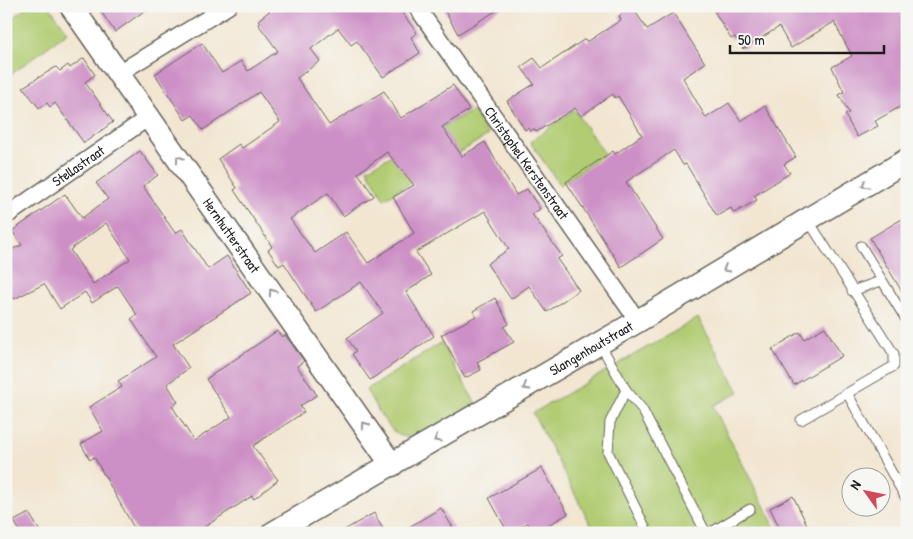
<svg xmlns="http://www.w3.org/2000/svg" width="913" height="539" viewBox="0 0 913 539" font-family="'Patrick Hand',sans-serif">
  <rect width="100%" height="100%" fill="#f6f6f2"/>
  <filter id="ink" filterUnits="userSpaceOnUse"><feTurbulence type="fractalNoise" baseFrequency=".02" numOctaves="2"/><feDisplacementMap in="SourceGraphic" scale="10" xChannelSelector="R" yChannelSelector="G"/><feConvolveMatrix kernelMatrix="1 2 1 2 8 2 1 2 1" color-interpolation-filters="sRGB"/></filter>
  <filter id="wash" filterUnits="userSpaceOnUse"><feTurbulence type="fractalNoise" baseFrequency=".0096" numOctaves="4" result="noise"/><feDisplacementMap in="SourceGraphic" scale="20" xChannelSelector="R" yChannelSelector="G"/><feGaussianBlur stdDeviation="1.12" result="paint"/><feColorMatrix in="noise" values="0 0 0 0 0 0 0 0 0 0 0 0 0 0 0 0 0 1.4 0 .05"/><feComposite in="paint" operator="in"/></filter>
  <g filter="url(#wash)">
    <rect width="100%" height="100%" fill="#f2e6d1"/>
    <path fill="#b1cc72" stroke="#667447" d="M28,6h21l19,26 -62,46v-55z
      M473,110l15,25 -104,64 -17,-30z
      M574,110l31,44 -45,31 -30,-43z
      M698,318l41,74 -26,14 65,127h-183l-62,-120z
      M441,343l35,61c-16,9 -61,43 -79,30 -13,-10 -22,-30 -31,-44z"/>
    <g id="blocks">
      <path fill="#cd90c6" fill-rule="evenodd" d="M97,6h54l-36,26z
        M276,6h121l20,27 -6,4 9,16 -37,24 -26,-36 -6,4 -13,-17 -27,21 9,12 -23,17 32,47 55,-34 17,27 52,-33 16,25 -27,17 20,29 23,-14 31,53 11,-6 13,20 -8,5 30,42 -5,3 22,31 -32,22 -18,-26 -18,13 -24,-35 22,-15 -24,-38 -69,41 15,23 -25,17 28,44 -64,44 -18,-26 4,-3 -9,-13 36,-25 -22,-31 -45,30 -32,-49 -5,3 -11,-16 4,-3 -3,-5 -35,-52 3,-2 -19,-29 21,-15 3,4 38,-26 -21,-30 -56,38 -10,-15 -8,5 -30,-46 47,-31 20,30 19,-12 7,10 30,-20 -20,-27 2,-2 -2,-2zM387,152l27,33 -21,12 21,36 -46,30 -22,-31 -31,21 -25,-34 38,-26 15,23 31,-20 -16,-23z
        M442,6h62l-46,28z
        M711,6h196v97l-32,18 3,5 -21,11 -12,-22 4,-2 -10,-18 5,-3 -12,-25 20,-11 -18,-34 -43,26 -12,-21 -36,22 -8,-12 -4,2z
        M632,7l15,22 26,-16 32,50 -22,15 23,40 23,-15 12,18 24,-15 31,51 -12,7 6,9 -36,23 3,4 -23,13 -3,-5 -14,8 -31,-52 -3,1 -9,-15 -48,32 37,57 -42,28 -55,-85 47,-31 2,3 27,-19 -24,-39 -3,2 -2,-4 -32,22 -6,-8 -39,24 -2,-3 -4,2 -2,-3 -3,2 -18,-29 27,-17 -13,-17 13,-9 8,10 43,-29 2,3 34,-22 -2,-4z
        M84,58l11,17 -10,7 28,40 -29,21 -29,-40 -5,4 -3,-4 -8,5 -16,-21 33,-20 4,4 8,-6 2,3z
        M140,151l18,24 -15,11 32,47 7,-4 26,40 19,-13 24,37 -78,51 16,24 -22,16 11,18 -6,4 22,35 37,-24 -25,-38 71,-48 5,6 3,-2 19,26 -7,5 20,29 -17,11 4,6 -51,34 25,34 -24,19 -2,-3 -57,37h-58l-43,-76 -4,3 -9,-16 22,-13 -14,-24 33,-20 -4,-6 38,-24 -25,-38 6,-4 -19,-29 -26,17 -7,-11 -25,17 -16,-25 -30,15 -8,-16v-31l16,-7 -10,-14 53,-37 17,24 26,-19 -12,-16zM106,223l24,36 -37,25 -23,-34z
        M907,216v84l-37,-62z
        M495,298l14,26 -5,3 10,15 -37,20 4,8 -16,8 -24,-43 35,-19 -3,-5z
        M825,327l17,29 -48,29 -22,-36 28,-17 4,7z
        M542,468l26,46 -34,19 -6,-10 -20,10 -19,-35z
        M793,496l18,37h-29l-12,-25z
        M441,508l15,25h-57z
        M29,513l12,20h-20l-7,-12z
        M374,513l11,20h-46z"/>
    </g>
  </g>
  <g filter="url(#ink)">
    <use href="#blocks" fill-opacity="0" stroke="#67635b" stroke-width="1"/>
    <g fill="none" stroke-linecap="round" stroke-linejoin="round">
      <g stroke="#67635b" stroke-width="11">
        <path id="lane" d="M861,246l46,75
          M852,291l29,-10
          M600,344l26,46 16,19 64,124
          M626,390l-16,32 -2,30 40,81
          M847,393l60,107
          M801,420l93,-54v-12l-86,-134
          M710,533l40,-24"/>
      </g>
      <g stroke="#67635b" stroke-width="19">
        <g id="street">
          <path id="s1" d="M416,6l222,315"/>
          <path d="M119,73l109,-67"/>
          <path id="s2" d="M6,216l143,-99"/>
        </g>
      </g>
      <g stroke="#67635b" stroke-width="25">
        <g id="secondary">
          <path id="s3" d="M71,6l321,459"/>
          <path id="s4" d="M273,533l365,-212 269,-161"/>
        </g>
      </g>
      <use href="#lane" stroke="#fff" stroke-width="9"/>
      <use href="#street" stroke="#fff" stroke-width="16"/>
      <use href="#secondary" stroke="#fff" stroke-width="22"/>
    </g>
    <defs><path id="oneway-chevron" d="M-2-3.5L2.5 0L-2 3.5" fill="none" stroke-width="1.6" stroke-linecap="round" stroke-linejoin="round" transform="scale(1.25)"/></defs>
    <g stroke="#999">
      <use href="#oneway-chevron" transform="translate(179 159) rotate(-125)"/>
      <use href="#oneway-chevron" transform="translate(865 185) rotate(149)"/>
      <use href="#oneway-chevron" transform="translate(726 269) rotate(149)"/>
      <use href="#oneway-chevron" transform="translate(272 292) rotate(-125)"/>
      <use href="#oneway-chevron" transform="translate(526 387) rotate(150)"/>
      <use href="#oneway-chevron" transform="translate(365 425) rotate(-125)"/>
      <use href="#oneway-chevron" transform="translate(437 439) rotate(150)"/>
    </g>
  </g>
  <g text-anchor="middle" stroke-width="5" stroke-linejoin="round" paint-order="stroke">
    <g font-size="14" fill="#1c1c1c" stroke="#f6f6f2">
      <text dy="5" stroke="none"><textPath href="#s1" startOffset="192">Christophel Kerstenstraat</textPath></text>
      <text dy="5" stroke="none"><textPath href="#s2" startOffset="88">Stellastraat</textPath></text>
      <text dy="5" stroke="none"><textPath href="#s3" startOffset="280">Hernhutterstraat</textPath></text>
      <text dy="5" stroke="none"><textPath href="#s4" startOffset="368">Slangenhoutstraat</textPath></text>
    </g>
  </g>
  <rect width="913" height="539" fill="none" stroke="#f6f6f2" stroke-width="25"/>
  <g transform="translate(866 492) rotate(303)"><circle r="24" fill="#f6f6f2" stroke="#9f9f9c"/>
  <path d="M0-4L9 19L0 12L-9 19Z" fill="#d1495b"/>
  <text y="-8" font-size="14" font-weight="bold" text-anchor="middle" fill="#1c1c1c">N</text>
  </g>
  <path d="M730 45v8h154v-8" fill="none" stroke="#1c1c1c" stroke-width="2.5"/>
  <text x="738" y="45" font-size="15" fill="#1c1c1c" stroke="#f6f6f2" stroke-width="4" paint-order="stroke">50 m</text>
</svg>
